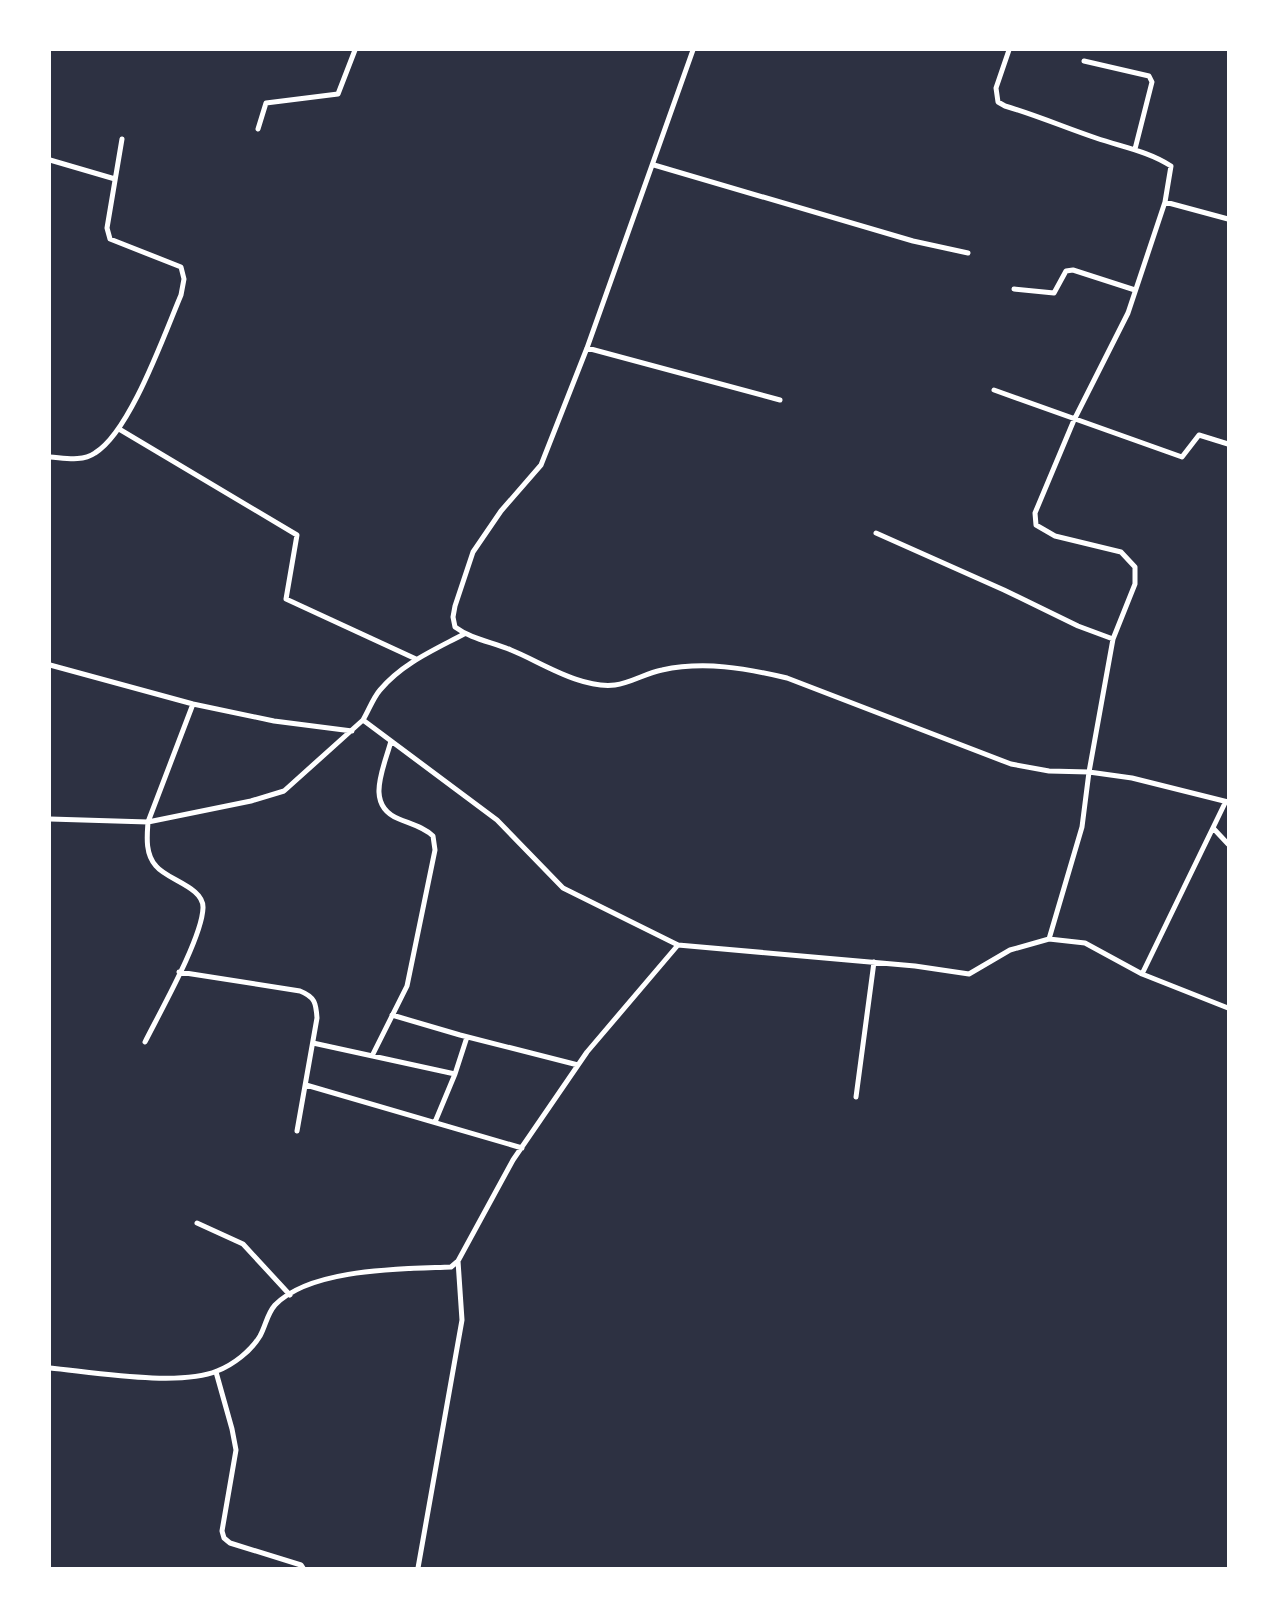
<svg xmlns="http://www.w3.org/2000/svg" width="1278" height="1618" viewBox="0 0 1278 1618" font-family="Figtree,sans-serif">
  <rect width="100%" height="100%" fill="#2d3142"/>
  <g fill="none" stroke-linecap="round" stroke-linejoin="round">
    <path stroke="#fff" stroke-width="5" d="M693,50l-106,298 -46,117 -40,46 -28,41 -18,54 -2,11 2,10c16,12 37,15 56,23 30,12 69,39 104,35 16,-2 31,-12 47,-15 42,-9 83,-2 125,8l224,86 38,7 40,1 43,6 96,24
      M1009,50l-13,38 2,14 7,4c31,9 61,22 91,32 26,9 52,13 75,28l-6,36
      M1084,61l65,15 3,6 -17,67
      M258,129l8,-26 72,-9 17,-44
      M50,160l65,19
      M654,165l259,76 55,12
      M1014,289l40,4 12,-22 7,-1 62,20
      M587,348l193,52
      M994,390l188,67 17,-22 29,9
      M119,429l178,106 -11,64 130,60
      M50,457c15,1 32,5 45,-4 35,-21 69,-118 86,-158l3,-16 -3,-12 -71,-28 -3,-11 15,-89
      M876,533l128,57 74,36 35,13
      M50,665l143,39 81,17 78,10
      M363,720c6,-10 10,-22 17,-30 23,-27 54,-40 84,-56
      M50,819l98,3 103,-21 33,-10 79,-71 134,100 66,68 115,57 237,21 54,8 41,-24 39,-11 36,4 57,31 86,34
      M1213,828l15,16
      M1049,939l33,-112 7,-55 24,-133 22,-55v-17l-14,-15 -66,-16 -19,-11 -1,-12 39,-93 54,-107 37,-111 63,17
      M179,972l121,19c15,6 16,12 17,27l-20,113
      M1142,974l83,-171
      M392,1015l68,20 118,30
      M145,1042c15,-30 57,-104 58,-134 1,-21 -36,-28 -47,-42 -11,-12 -9,-30 -8,-44l45,-118
      M313,1043l142,31
      M372,1056l35,-70 28,-136 -2,-14c-9,-9 -22,-12 -34,-17 -35,-14 -15,-51 -8,-78
      M306,1085l216,63
      M856,1097l18,-135
      M435,1122l20,-48 12,-37
      M197,1223l46,21 47,51
      M50,1368c42,4 129,19 167,3 16,-6 34,-20 43,-35 6,-11 7,-22 15,-31 36,-37 127,-36 176,-38l7,-6 55,-101 74,-108 91,-107
      M216,1372l16,57 4,21 -14,81 2,7 6,5 71,22 2,3
      M418,1568l44,-248 -4,-59"/>
  </g>
  <rect width="1278" height="1618" fill="none" stroke="#ffffff" stroke-width="102"/>
</svg>
